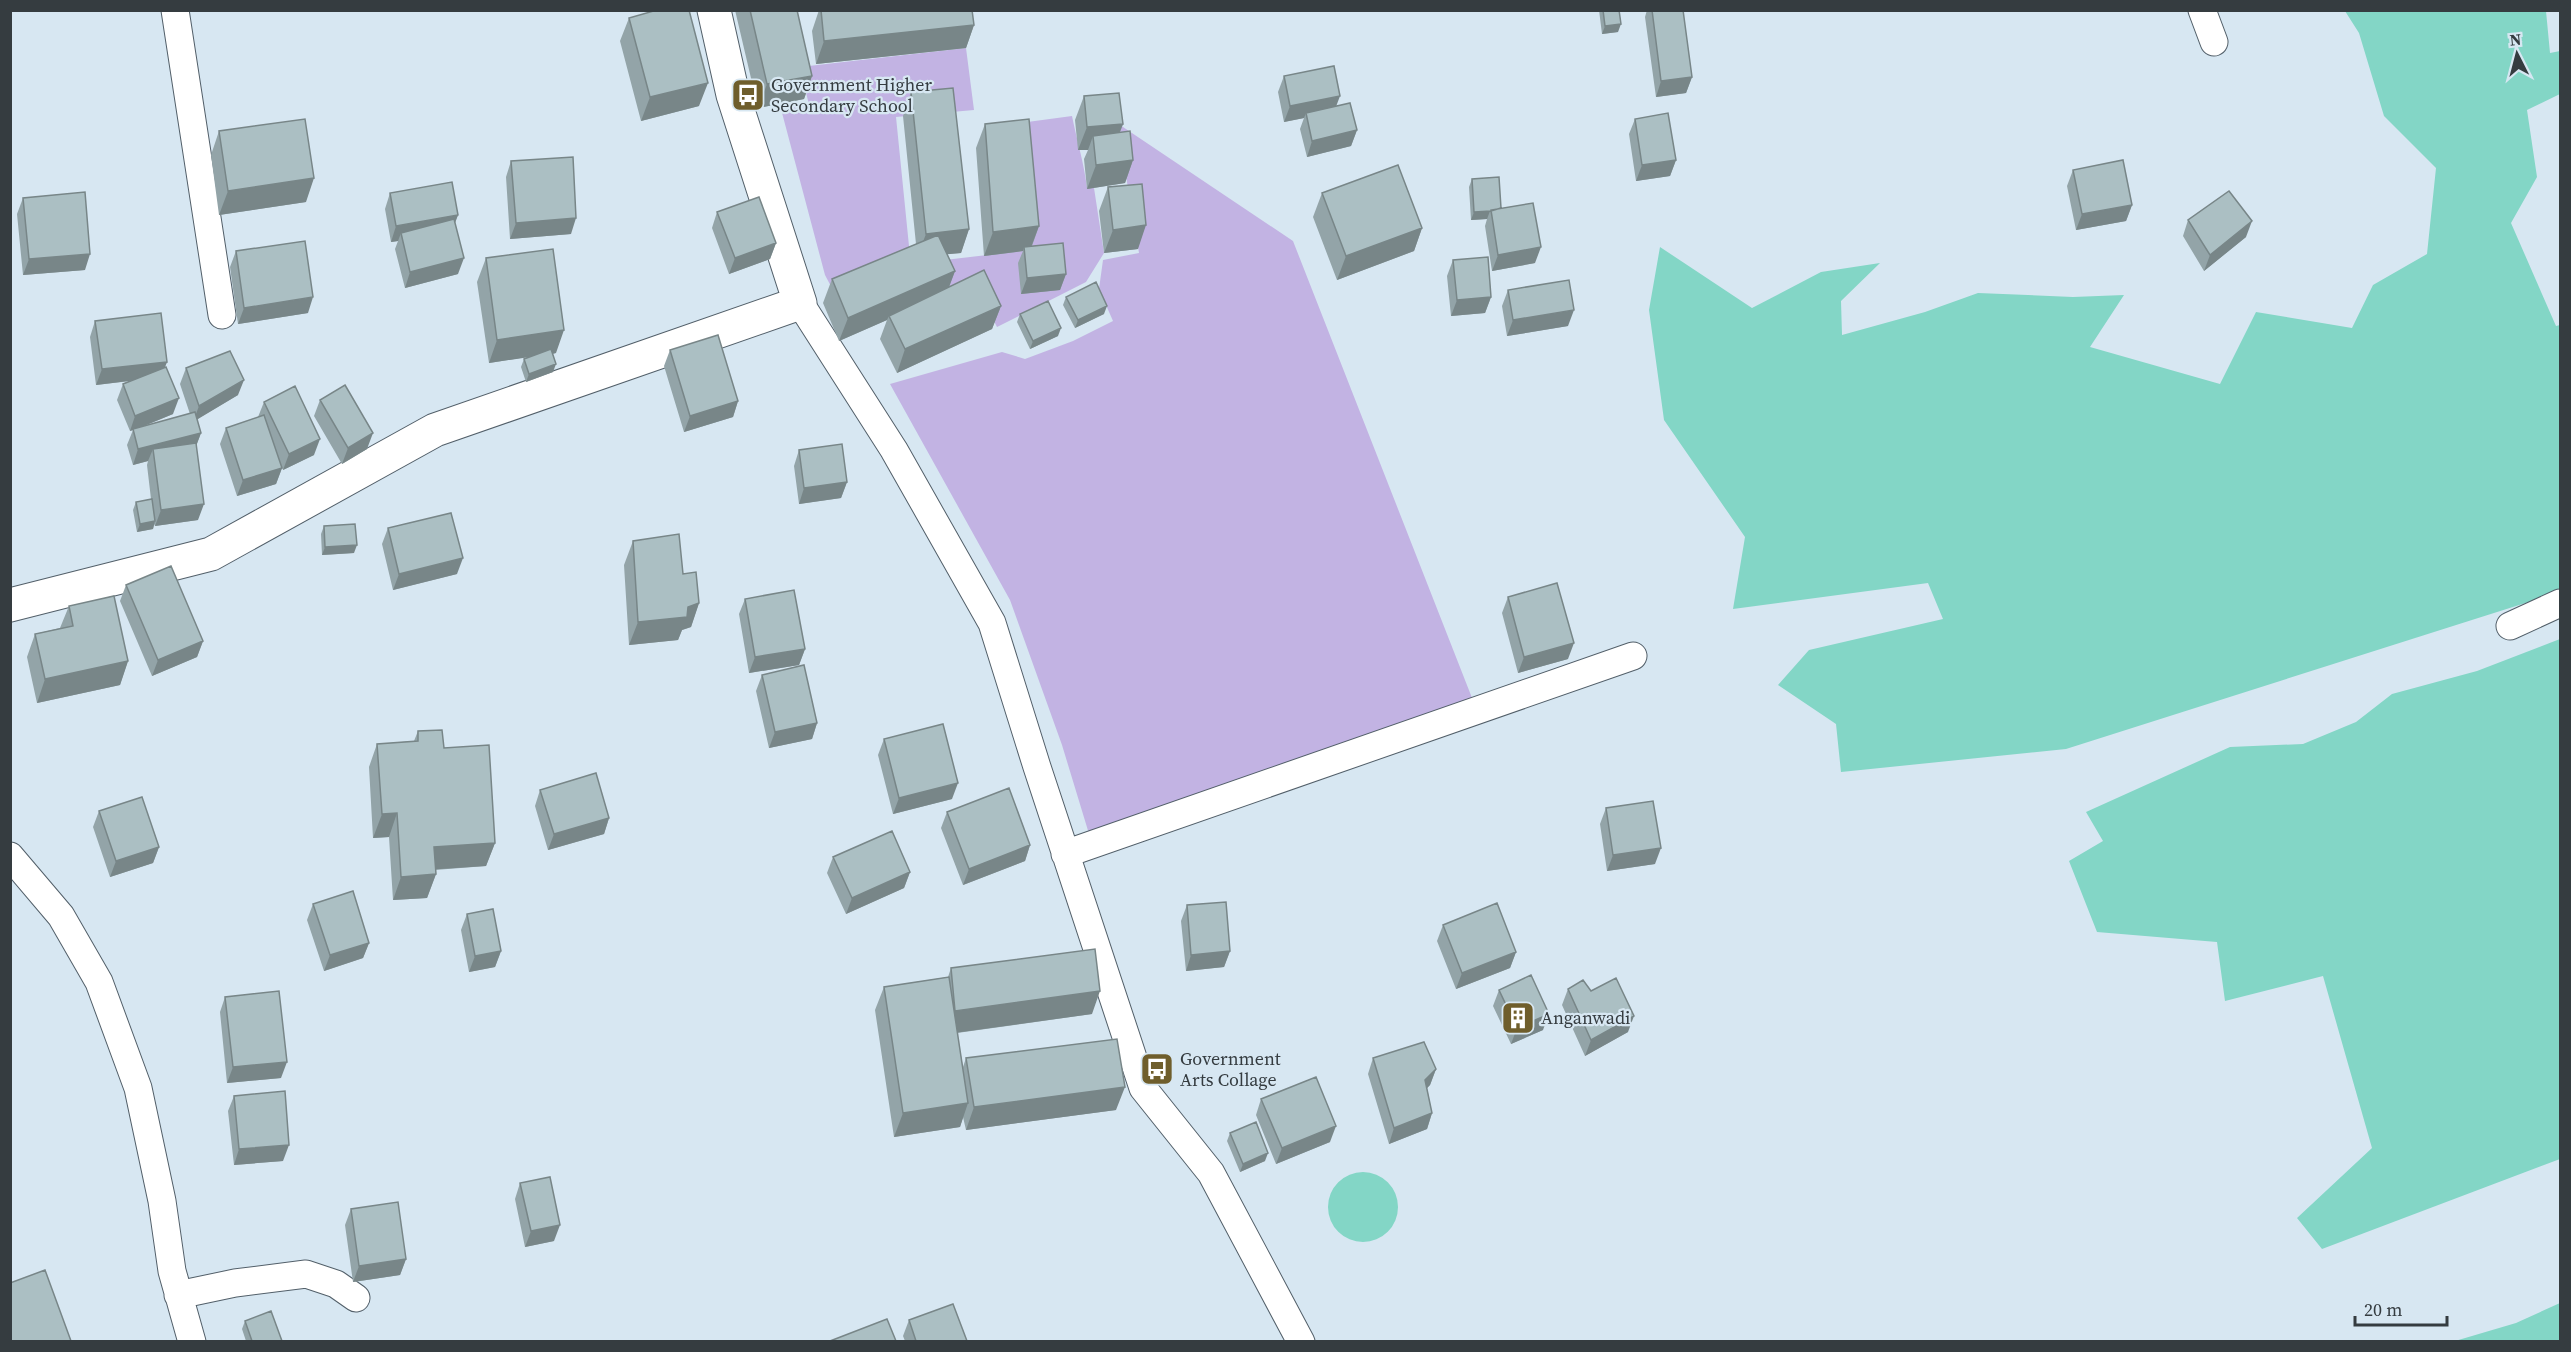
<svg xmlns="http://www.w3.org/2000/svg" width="2571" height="1352" viewBox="0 0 2571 1352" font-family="'Source Serif 4',serif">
  <rect width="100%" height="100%" fill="#d7e7f2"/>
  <path fill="#c2b3e3" d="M966,48l8,62 -78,7 14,139 -76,36 -9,-17 -44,-166 28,-4 -9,-38z
    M1072,116c5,25 12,47 15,72h7l10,65 -18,29 -89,45 -20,-39 -27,4 -14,-31 94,-11 -10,-127z
    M1117,123l176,118 181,462 -381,144 -31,-102 -52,-145 -120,-216 112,-32 23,7 48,-18 40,-20 -14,-32 4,-29 36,-7z"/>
  <path fill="#83d6c6" d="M2345,11h201l4,42 10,-2v43l-33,16 10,67 -26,46 45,103 4,-1v267l-494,157 -225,23 -5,-48 -58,-39 31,-35 134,-31 -15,-36 -195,26 12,-72 -81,-117 -15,-110 11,-63 92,61 69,-36 59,-9 -39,38 1,34 83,-23 53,-19 95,4 51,-2 -34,52 130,37 36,-72 96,16 21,-43 54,-31 9,-86 -52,-52 -25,-83z
    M2560,639v520l-238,90 -25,-31 75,-70 -49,-172 -98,25 -8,-59 -120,-10 -28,-71 34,-20 -17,-29 144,-65 73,-3 53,-22 36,-28 85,-23z
    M1328 1207a35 35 0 1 1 70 0a35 35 0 1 1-70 0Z
    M2560,1303v38h-105l61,-18z"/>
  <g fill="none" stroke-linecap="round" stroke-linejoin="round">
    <g stroke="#525f69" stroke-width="29">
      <path id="street" d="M175,10l47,305
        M2202,10l12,32
        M800,303l94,147 98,173 45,144 106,321 68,85 90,169
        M2510,626l50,-23
        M1065,854l568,-198
        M10,856l51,60 38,66 39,106 24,113 10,70 20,71
        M178,1295l57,-12 71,-9 30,10 20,14"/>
    </g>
    <g stroke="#525f69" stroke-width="35">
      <path id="secondary" d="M10,605l201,-51 224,-124 365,-127 -67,-208 -19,-85"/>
    </g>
    <use href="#street" stroke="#fff" stroke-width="27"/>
    <use href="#secondary" stroke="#fff" stroke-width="33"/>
  </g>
  <path fill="#93a4a8" d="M735,10h62l15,66 -8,23 -46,9z
    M819,10h153l2,15 -8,23 -150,16 -4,-33z
    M1599,10h20l-1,22 -16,2z
    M1647,10h36l9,67 -6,16 -30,4 -11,-80z
    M629,18l70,88 -58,15 -21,-80z
    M1284,76l53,30 20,24 -6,16 -44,11 -7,-28 4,-11 -20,4 -6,-30z
    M911,92l58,137 -8,24 -14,1 8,17 -6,16 52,19 -9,23 -95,44 -17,-34 7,-19 -48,21 -16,-38 9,-24 84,-35 -13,-128z
    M1084,96l39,28 -3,8 13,28 -8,23 -38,6 -3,-30 4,-9h-10l-3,-30z
    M1635,119l41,41 -6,16 -34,5 -7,-47z
    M985,124l54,102 -7,20 34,28 -6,16 -39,4 -3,-31 5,-12 -39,5 -8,-108z
    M219,131l87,71 -87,13 -8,-60z
    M511,161l60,73 -61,5 -4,-62z
    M2073,170l59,35 -6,16 -50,9 -9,-44z
    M1472,179l29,29 34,55 -43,8 -7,-45 2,-7 -16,1 -2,-33z
    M1108,187l30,62 -34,4 -5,-42z
    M390,193l68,22 -3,8 3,51 -53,14 -10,-39 3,-8 -7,1 -6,-33z
    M1322,193l100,35 -8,23 -77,29 -24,-63z
    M23,198l62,72 -62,5 -6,-61z
    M717,212l59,31 -6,16 -41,15 -17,-46z
    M2188,220l58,17 -42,34 -21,-35z
    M236,251l72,62 -70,11 -8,-57z
    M486,258l70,95 -3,1v18l-27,10 -5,-15 3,-8 3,-2 -38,6 -12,-81z
    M1453,260l38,37 -6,16 -34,3 -4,-40z
    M1508,290l60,36 -61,10 -5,-30z
    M1066,297l38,17 -29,14 -12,-23z
    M1020,314l38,22 -28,13 -13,-27z
    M95,321l72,41 -3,6 9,46 -29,12 46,-12 -10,-30 6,-16 52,27 -41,24 4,14 -5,13 2,74 -43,6 -1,-2 -1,5 -16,3 -4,-22 3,-8 15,-3 -4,-34 1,-4 -15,4 -6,-20 6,-15 -3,1 -13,-31 6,-16 7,-3 -34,4 -6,-48z
    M670,350l68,51 -5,16 -49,15 -20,-66z
    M320,400l47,49 -25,15 -28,-48z
    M264,402l50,53 -31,15 -3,-8 2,6 -6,16 -39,12 -17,-52 6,-16 32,-11z
    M799,450l48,32 -6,16 -42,6 -5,-38z
    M324,526l30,27 -32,2 -1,-21z
    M388,528l69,46 -64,16 -11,-46z
    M633,541l50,33 16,29 -8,24 -9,3 -4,10 -49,5 -5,-80z
    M126,585l77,56 -6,16 -45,19 -32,-75z
    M1508,597l60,62 -50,14 -16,-60z
    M745,599l60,50 -6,16 -50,8 -10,-59z
    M69,606l59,55 -8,24 -83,18 -10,-46 8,-23 25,-6z
    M762,675l55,48 -5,16 -43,9 -13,-57z
    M418,731l26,17 51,95 -9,23 -51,4 1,4 -9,24 -34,2 -4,-63 -16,1 -4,-71 8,-23 37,-3z
    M884,739l68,60 -59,15 -15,-59z
    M540,790l69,28 -5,16 -56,16 -13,-44z
    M1606,808l49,56 -48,7 -7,-47z
    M99,811l60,36 -6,16 -43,14 -17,-50z
    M947,812l83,33 -5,16 -62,24 -22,-57z
    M833,857l77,15 -6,16 -58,26 -19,-41z
    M313,904l56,39 -6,15 -39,13 -17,-51z
    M1187,905l43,46 -6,16 -38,4 -5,-50z
    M467,914l34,37 -6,16 -26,5 -8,-42z
    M1443,925l73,27 -6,16 -54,21 -19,-48z
    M951,968l141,46 -135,19 6,34 3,-9 150,52 -150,20 -3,-13 -3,10 -66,10 -19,-127 9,-23 64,-10z
    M1568,989l23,2 37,41 -43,24 -23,-51z
    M1499,990l44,40 -32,14 -18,-38z
    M225,997l56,81 -54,5 -7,-71z
    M1373,1058l63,11 -6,16 -3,3 5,25 -5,16 -38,15 -21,-70z
    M234,1096l49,65 -49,4 -6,-54z
    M1261,1099l69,43 -54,22 -20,-49z
    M1230,1133l35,28 -25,11 -13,-31z
    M520,1183l34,58 -29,6 -10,-48z
    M351,1209l55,50 -6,16 -47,7 -8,-57z
    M909,1320l58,21h-62l-2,-5z
    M245,1321l37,20h-36l-4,-12z"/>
  <path fill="#788688" d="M1621,24l-3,8 -16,2 3,-8z
    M974,25l-8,23 -150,16 8,-23z
    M812,76l-8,23 -46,9 9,-24z
    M1692,77l-6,16 -30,4 5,-16z
    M708,83l-9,23 -58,15 9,-24z
    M1340,96l-6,16 -28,1 -2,5 -20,4 6,-16z
    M1123,124l-9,23 -21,-11 -5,14h-10l9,-23z
    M1357,130l-6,16 -44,11 5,-16z
    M1133,160l-8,23 -38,6 9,-24z
    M1676,160l-6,16 -34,5 6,-16z
    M314,178l-8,24 -87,13 9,-24z
    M2132,205l-6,16 -50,9 6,-16z
    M1490,211l-3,8 -16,1 3,-8z
    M458,215l-6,15 -51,3 -3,8 -7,1 5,-16z
    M576,218l-5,16 -61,5 6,-16z
    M2252,221l-6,16 -42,34 6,-16z
    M1146,225l-8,24 -34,4 9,-23z
    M1039,226l-9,24 -6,-3 -1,4 -39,5 9,-24z
    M1422,228l-8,23 -77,29 9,-24z
    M969,229l-8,24 -44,4 9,-23z
    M776,243l-6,16 -41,15 6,-16z
    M1541,247l-6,16 -43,8 6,-16z
    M90,254l-5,16 -62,5 6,-16z
    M464,258l-6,16 -53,14 5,-16z
    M955,271l-9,24 -57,21 -2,4 -48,21 9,-23z
    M1066,274l-6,16 -39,4 6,-16z
    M313,297l-5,16 -70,11 6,-16z
    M1491,297l-6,16 -34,3 6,-16z
    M1001,306l-9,23 -95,44 8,-24z
    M1107,306l-3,8 -29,14 3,-8z
    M1574,310l-6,16 -61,10 6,-16z
    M1061,328l-3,8 -28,13 3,-8z
    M564,330l-8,23 -67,10 8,-23z
    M167,362l-6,15 -65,8 6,-16z
    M556,364l-3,8 -27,10 3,-8z
    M244,380l-6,15 -45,27 6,-16z
    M179,398l-6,16 -39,16 -1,-1v1l-3,1 5,-15z
    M738,401l-5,16 -49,15 6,-16z
    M201,433l-6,16h-42l-5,12 -15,4 5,-16z
    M373,433l-6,16 -25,15 6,-16z
    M320,439l-6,16 -31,15 6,-16z
    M282,468l-6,16 -39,12 6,-16z
    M847,482l-6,16 -42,6 5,-16z
    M204,504l-6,16 -43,6 6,-16z
    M155,521l-2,8 -16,3 3,-8z
    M357,545l-3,8 -32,2 3,-8z
    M463,558l-6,16 -64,16 6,-16z
    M699,603l-8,24 -9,3 -4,10 -49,5 9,-23z
    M203,641l-6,16 -45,19 6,-16z
    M1574,643l-6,16 -50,14 6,-16z
    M805,649l-6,16 -50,8 6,-16z
    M128,661l-8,24 -83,18 8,-24z
    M817,723l-5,16 -43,9 6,-16z
    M958,783l-6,16 -59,15 6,-16z
    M397,813l-8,24 -16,1 9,-24z
    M609,818l-5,16 -56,16 6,-16z
    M495,843l-9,23 -61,4 9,-23z
    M1030,845l-5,16 -62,24 6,-16z
    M159,847l-6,16 -43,14 6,-16z
    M1661,848l-6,16 -48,7 6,-16z
    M910,872l-6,16 -58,26 6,-16z
    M436,874l-9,24 -34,2 8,-23z
    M369,943l-6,15 -39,13 6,-16z
    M501,951l-6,16 -26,5 6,-16z
    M1230,951l-6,16 -38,4 5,-16z
    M1516,952l-6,16 -54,21 6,-16z
    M1100,991l-8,23 -145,20 8,-23z
    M1549,1014l-6,16 -32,14 6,-16z
    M1634,1016l-6,16 -43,24 6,-16z
    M287,1062l-6,16 -54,5 6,-16z
    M1436,1069l-6,16 -11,11 6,-16z
    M1125,1087l-9,23 -150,20 8,-23z
    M968,1103l-8,24 -66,10 9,-24z
    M1432,1113l-5,16 -38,15 5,-16z
    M1336,1126l-6,16 -54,22 6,-16z
    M289,1145l-6,16 -49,4 5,-16z
    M1268,1153l-3,8 -25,11 3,-8z
    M560,1225l-6,16 -29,6 6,-16z
    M406,1259l-6,16 -47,7 6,-16z"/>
  <path fill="#abbfc3" stroke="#788688" stroke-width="1.5" d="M657,10h32l19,73 -58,14 -21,-79z
    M750,10h47l15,66 -45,8z
    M821,10h151l2,15 -150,16z
    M1603,10h16l2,14 -16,2z
    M1652,10h31l9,67 -31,4z
    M1334,66l6,30 -50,10 -6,-30z
    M953,88l16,141 -43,5 -15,-142z
    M1119,93l4,31 -36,3 -3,-31z
    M1350,103l7,27 -45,11 -6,-28z
    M1668,113l8,47 -34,5 -7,-46z
    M305,119l9,59 -86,13 -9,-60z
    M1029,119l10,107 -46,6 -8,-108z
    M1130,131l3,29 -37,5 -3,-29z
    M573,157l3,61 -60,5 -5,-62z
    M2123,160l9,45 -50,9 -9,-44z
    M1398,165l24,63 -76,28 -24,-63z
    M1499,177l2,31 -10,3 -17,1 -2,-33z
    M452,182l6,33 -62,11 -6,-33z
    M1142,184l4,41 -33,5 -5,-43z
    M2229,191l23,30 -42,34 -22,-35z
    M85,192l5,62 -61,5 -6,-61z
    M759,197l17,46 -41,15 -18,-46z
    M1533,203l8,44 -43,8 -7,-45z
    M454,219l10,39 -54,14 -9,-39z
    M938,235l17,36 -107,47 -16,-39z
    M305,241l8,56 -69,11 -8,-57z
    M1063,243l3,31 -39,4 -3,-31z
    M553,249l11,81 -67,10 -11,-82z
    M1488,257l3,40 -34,3 -4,-40z
    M984,270l17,36 -96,43 -16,-33z
    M1569,280l5,30 -61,10 -5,-30z
    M1096,282l11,24 -29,14 -12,-23z
    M1048,301l13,27 -28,13 -13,-27z
    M161,313l6,49 -65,7 -7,-48z
    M718,335l20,66 -48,15 -20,-66z
    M551,349l5,15 -27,10 -5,-15z
    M230,351l14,29 -45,26 -13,-38z
    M166,367l13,31 -44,18 -12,-32z
    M345,385l28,48 -25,15 -28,-48z
    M295,386l25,53 -31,15 -25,-52z
    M195,412l6,21 -63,16 -5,-20z
    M264,415l18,53 -39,12 -17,-52z
    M196,443l8,61 -43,6 -8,-61z
    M842,444l5,38 -43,6 -5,-38z
    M152,499l3,22 -15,3 -4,-22z
    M451,513l12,45 -64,16 -11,-46z
    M355,524l2,21 -32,2 -1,-21z
    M679,534l4,40 13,-2 3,31 -11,4 -1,10 -49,5 -5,-81z
    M171,566l32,75 -45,19 -32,-75z
    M1557,583l17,60 -50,14 -16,-60z
    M794,590l11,59 -50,8 -10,-58z
    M114,596l14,65 -83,18 -10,-45 38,-8 -4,-20z
    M804,665l13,58 -42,9 -13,-57z
    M943,724l15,59 -59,15 -15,-59z
    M442,730l2,18 45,-3 6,98 -61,4 2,27 -35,3 -4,-64 -15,1 -5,-70 41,-3v-10z
    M596,773l13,45 -55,16 -14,-44z
    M1009,788l21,57 -61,24 -22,-57z
    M142,797l17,50 -43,14 -17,-50z
    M1653,801l8,47 -48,7 -7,-47z
    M892,831l18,41 -58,26 -19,-41z
    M353,891l16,52 -39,12 -17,-51z
    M1226,902l4,49 -39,4 -4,-50z
    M1497,903l19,49 -54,21 -19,-48z
    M493,909l8,42 -26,5 -8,-42z
    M1095,949l5,42 -145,20 -4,-43z
    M1531,975l18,39 -32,14 -18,-38z
    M949,977l19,126 -65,10 -19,-126z
    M1616,978l18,38 -43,24 -23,-51 15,-9 8,11z
    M279,991l8,71 -54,5 -8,-70z
    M1117,1039l8,48 -151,20 -8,-49z
    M1424,1042l12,27 -11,11 7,33 -38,15 -21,-70z
    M1316,1077l20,49 -54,22 -21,-49z
    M285,1091l4,54 -50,4 -5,-53z
    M1256,1122l12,31 -25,11 -13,-31z
    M550,1177l10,48 -29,6 -11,-48z
    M398,1202l8,57 -47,7 -8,-57z
    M45,1270l26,71h-61v-58z
    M953,1304l14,37h-51l-7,-21z
    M271,1311l11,30h-30l-7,-20z
    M887,1319l9,22h-66z"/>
  <defs>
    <g id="bus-square" transform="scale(1.725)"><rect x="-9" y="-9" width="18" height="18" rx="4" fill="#6f5e2c" stroke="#d7e7f2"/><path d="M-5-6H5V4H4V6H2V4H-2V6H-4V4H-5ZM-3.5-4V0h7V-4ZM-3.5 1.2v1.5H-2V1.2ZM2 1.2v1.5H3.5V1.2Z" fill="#fff"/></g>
    <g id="building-square" transform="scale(1.725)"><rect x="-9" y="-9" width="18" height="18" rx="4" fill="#6f5e2c" stroke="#d7e7f2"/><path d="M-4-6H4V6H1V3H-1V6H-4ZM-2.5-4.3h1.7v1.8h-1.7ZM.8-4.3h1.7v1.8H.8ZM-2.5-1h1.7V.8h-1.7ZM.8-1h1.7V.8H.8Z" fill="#fff"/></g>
  </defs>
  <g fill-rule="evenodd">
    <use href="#bus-square" x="748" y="95"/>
    <use href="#building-square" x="1518" y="1018"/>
    <use href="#bus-square" x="1157" y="1069"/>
  </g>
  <g text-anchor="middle" stroke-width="4.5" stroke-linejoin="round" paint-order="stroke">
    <g font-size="18" fill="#353c40" stroke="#d7e7f2" text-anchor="start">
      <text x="771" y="91">Government Higher<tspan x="771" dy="21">Secondary School</tspan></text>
      <text x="1541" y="1024">Anganwadi</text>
      <text x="1180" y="1065">Government<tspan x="1180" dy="21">Arts Collage</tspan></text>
    </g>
  </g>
  <rect width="2571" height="1352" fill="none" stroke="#353c40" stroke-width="24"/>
  <g transform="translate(2517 54) rotate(354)" stroke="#d7e7f2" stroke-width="4.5" paint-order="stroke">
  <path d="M0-4.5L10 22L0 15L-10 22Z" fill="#353c40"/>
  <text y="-9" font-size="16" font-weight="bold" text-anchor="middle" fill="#353c40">N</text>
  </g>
  <path d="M2355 1316v9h92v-9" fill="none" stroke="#353c40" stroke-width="3"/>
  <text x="2364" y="1316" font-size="18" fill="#353c40" stroke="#d7e7f2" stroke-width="4.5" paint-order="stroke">20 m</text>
</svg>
